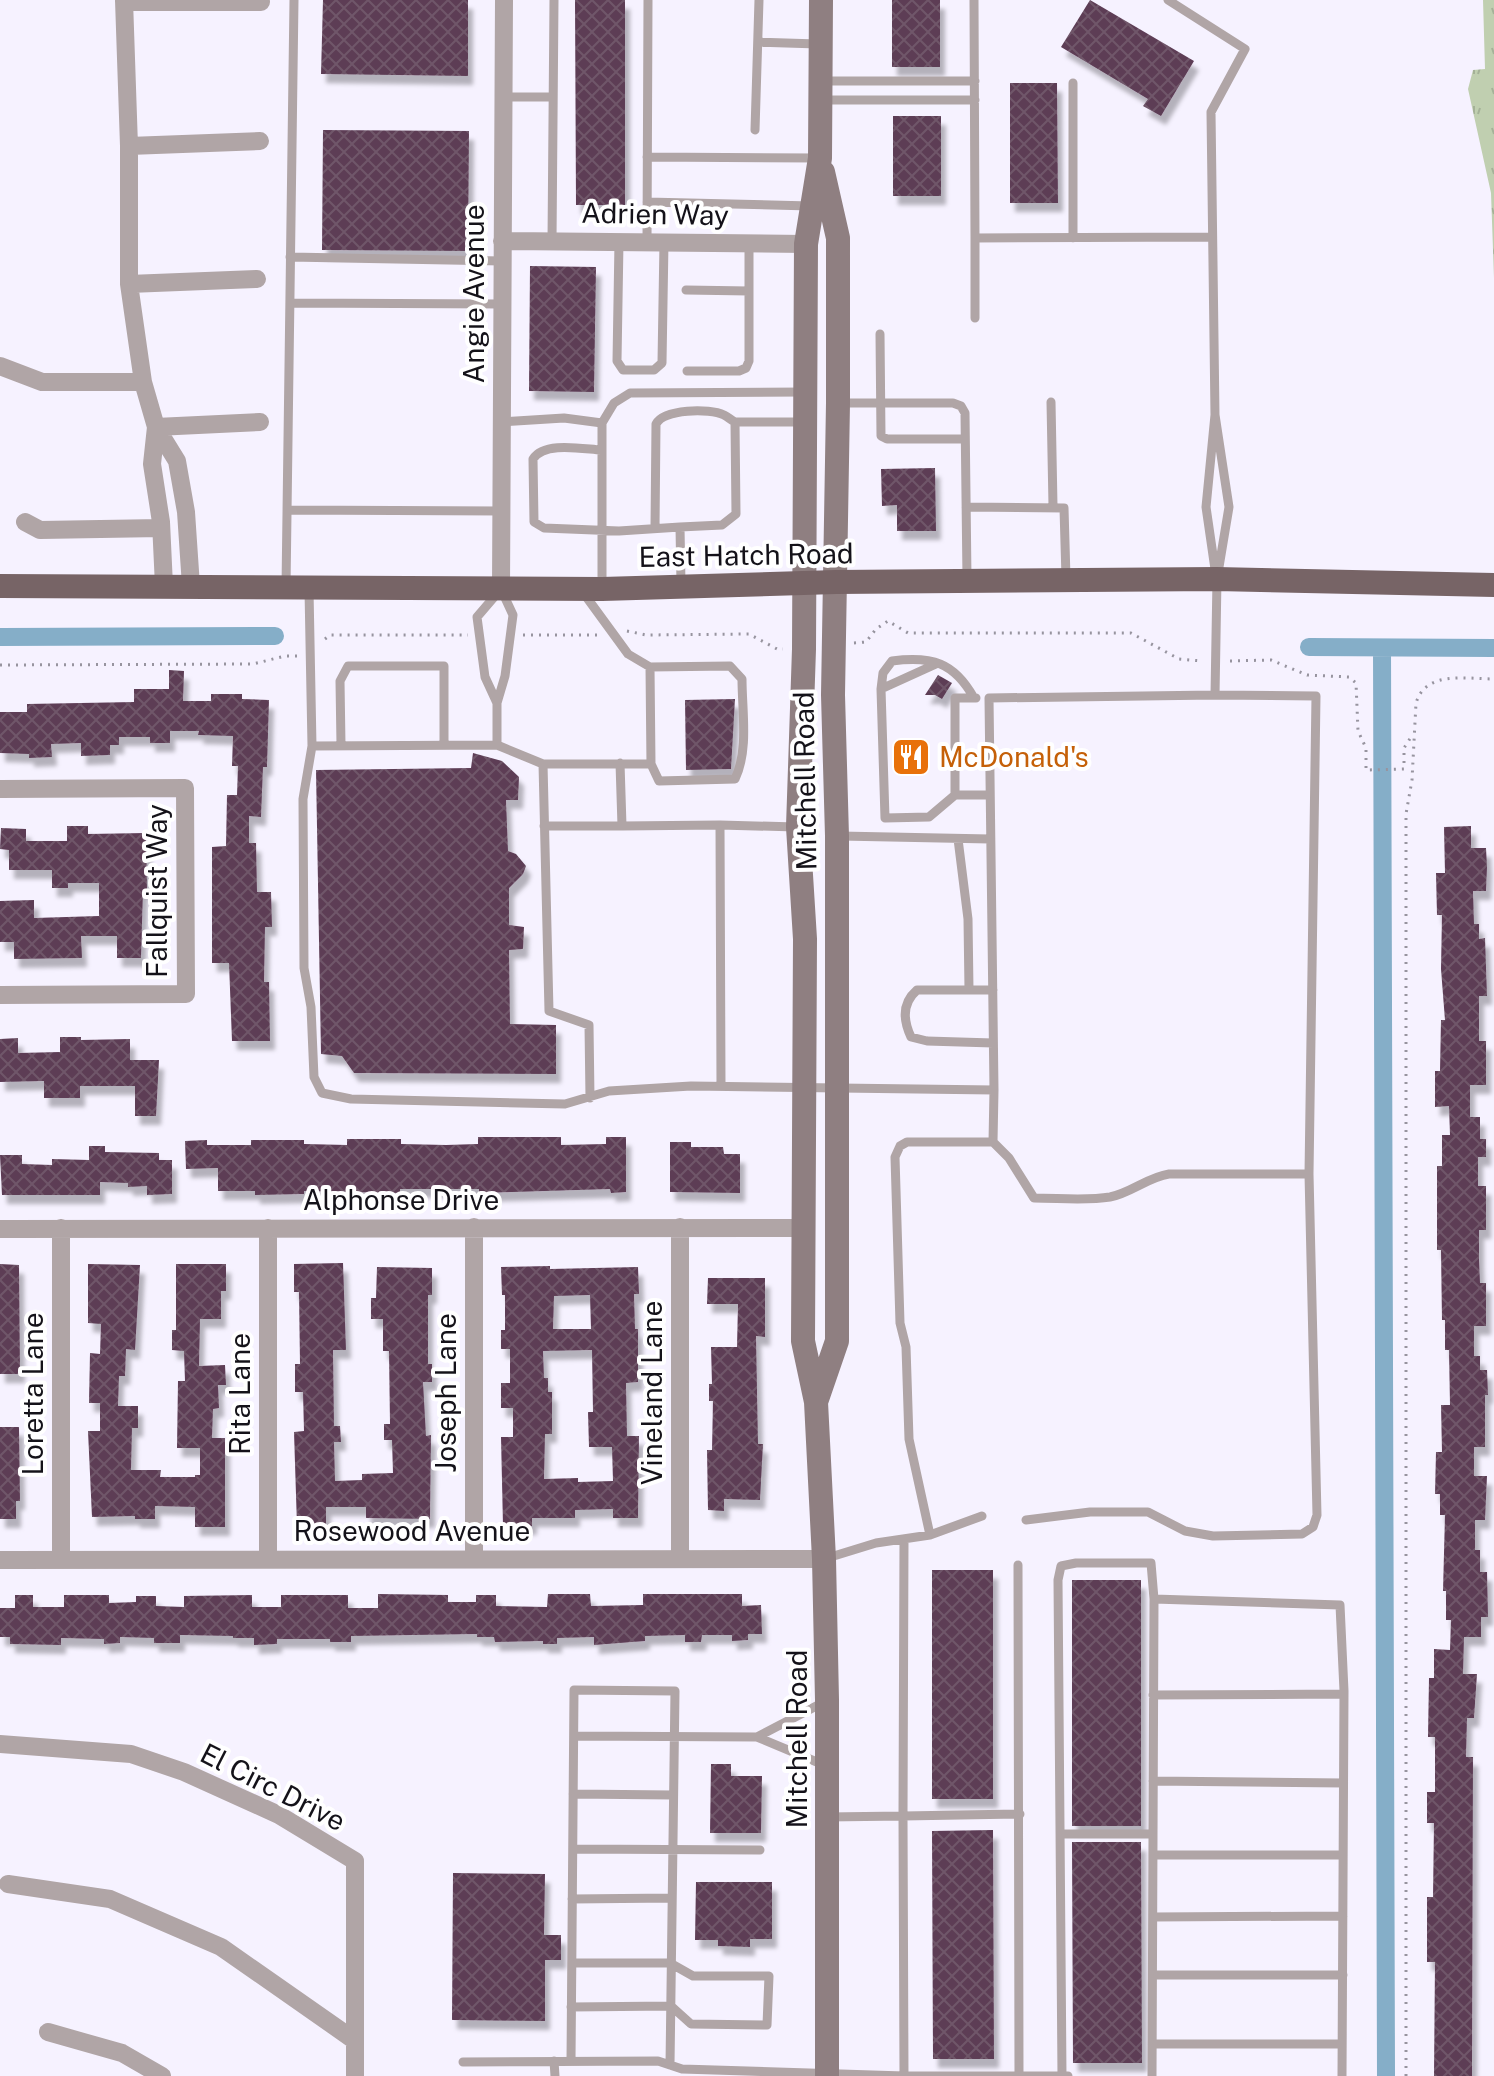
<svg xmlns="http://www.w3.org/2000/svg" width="1494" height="2076" viewBox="0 0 1494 2076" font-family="'Public Sans',sans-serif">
  <defs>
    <pattern id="grass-tufts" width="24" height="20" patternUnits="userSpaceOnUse" patternTransform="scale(2)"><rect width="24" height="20" fill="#c0cfb0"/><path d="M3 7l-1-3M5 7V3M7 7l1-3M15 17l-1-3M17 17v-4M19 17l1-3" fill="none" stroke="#a4b197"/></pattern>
    <pattern id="building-cross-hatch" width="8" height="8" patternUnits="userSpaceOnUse" patternTransform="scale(2)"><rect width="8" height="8" fill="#5d3d55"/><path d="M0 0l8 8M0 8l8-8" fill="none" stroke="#6f5669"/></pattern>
    <filter id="shadow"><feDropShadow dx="5" dy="9" stdDeviation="2" flood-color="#0004"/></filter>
  </defs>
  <rect width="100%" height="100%" fill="#f6f2ff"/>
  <path fill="url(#grass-tufts)" d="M1483,0h11v278l-3,-85 -23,-104 5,-19 12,-1z"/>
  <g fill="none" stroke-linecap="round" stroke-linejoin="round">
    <path stroke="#85aec8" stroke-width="18" d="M0,637l275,-1
      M1309,647l185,1
      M1382,648l4,1428"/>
  </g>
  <path fill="url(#building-cross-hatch)" fill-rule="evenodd" filter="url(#shadow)" d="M323,0h145v76l-147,-2z
    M575,0h50v205h-49z
    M892,0h48v67h-48z
    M1090,0l104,61 -33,55 -18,-10 5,-7 -87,-52z
    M1010,83h47l1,120h-48z
    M893,116h48v80h-48z
    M323,130l146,1 -1,120 -146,-1z
    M530,266l66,1 -2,125 -65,-1z
    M935,468l1,63h-39v-26l-15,1 -1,-37z
    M169,670l15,1 -1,30h28v-7h31v5l27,1 -2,67h-4l-2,50 -12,-1v27h7l1,49h14l1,35h-7l-1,55h5l1,59h-38l-3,-78h-17v-116l14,-1 1,-51h10l1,-29h-6l1,-30 -35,-1 1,-4h-29v12h-20v-6h-31v8h-9v10l-29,1v-13l-30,1 1,13 -23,1v-4l-29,-1v-41h27v-8l107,-2v-13h35z
    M938,675l14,8 -10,16 -7,-4h-10z
    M735,699l-4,70 -45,1 -1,-70z
    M473,753l29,8 17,16 -1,23h-12l2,51 8,3 10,12 -3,8 -14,14v37l15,2 -1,22 -14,1 1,74 46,1v49l-202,-1 -12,-17 -21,-2 -5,-284 155,-2z
    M67,826h21v8l58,-1 1,57h-4l-2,68h-24v-22h-36l1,22 -68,1v-17h-14v-41l34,-1v18l65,-2v-33h-31v5h-16v-18h-43v-20l-9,-1 1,-21 25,1v12h41z
    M1471,826v22h15l1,19 -1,24h-13l1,33h5v15l6,-1 2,58h-8v45h7v44h-16v32h10v22h6v18h-8v29h8v44h-7v29l1,24h6v43h-12v30h6v14h7l1,25h-3v52h-11v29h13l-2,44h-10v30h5v22h7l1,45h-7v20h-17l-1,37h14l-3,44h-7l-1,39h7l-1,319h-38l1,-114h-8v-65h6l1,-74h-7v-31h8v-55h-7l1,-59h5v-29l16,1 1,-30h-5v-29h-3l2,-76h-5v-21h-5l1,-42h6l-1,-47h9l-1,-55h-4v-30h-3l-1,-70h-4v-84h5v-31h8l-1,-29 -14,1v-36h5l1,-51h4l-4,-51 1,-54h-5l-1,-42h9l-1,-46z
    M60,1037h21v3l49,-1v21h29l-3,56h-21v-30h-55v12h-36v-17l-44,1v-43l18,-1v15l42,-1z
    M478,1137h83v8l45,-1v-7h20v55l-15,1 -1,-4 -131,4v-4h-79v4l-96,-2v3l-49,1v-4h-37v-23l-32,1 -1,-28 22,-1v5h44v-5h53v4l43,1v-6h54v5l45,1 32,-1z
    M670,1142h21v5h32l1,7h16v39l-70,-1z
    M89,1146h16v6l54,1v7h13v34l-25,1v-9l-19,1v-4l-28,-1v13h-98l-2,-40h22v9l30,1v-6l37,1z
    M343,1263l3,87h-13l1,76h6l1,16h-7l1,39 27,-1v-6l31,-1 -1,-33h-8v-16h6l-1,-73h-6v-32h-12v-21h5l1,-31 55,1v27h-4v69h4v18h-9l3,54 5,-1 -1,84 -64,-1v-11h-40v19h-29l-3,-94 10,-1 -1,-39h-8v-28h5l-1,-72h-5v-28z
    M0,1264l19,1 1,109h-20z
    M88,1264l52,1 -5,85 -9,-1 -1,27h-6l-1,30h20v22h-6l-1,42h30l-1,7h35v-2h5v-27h-23l1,-67h7l-1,-30 -12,-1v-20h4v-66h50v27h-5v28h-21l-1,47 26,-1 1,20h-8l1,23 -6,1 -1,29h13v89h-30v-20l-40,-1v13h-20v-3l-43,1 -4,-86h12v-28h-11l1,-50 10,1 1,-30 -13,-1z
    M550,1266v3l88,-2 1,27h-5l1,35h3v53l-12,1 1,53h12l-1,82h-25v-9l-38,1v8h-43v8h-29l-2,-89h12v-29h-12v-25h9v-34h-9v-19h4v-35h-3l-1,-28zM590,1295l1,34h-38l1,-33zM592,1350l1,62h-5l1,35h23l1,34 -35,1v-4l-34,1 1,-45h7v-42h-4v-14h-4l-1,-27z
    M708,1278h57v59l-9,-1 2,108h5l-3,56 -36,-1v12l-16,-1 -1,-60h5l1,-49h-4v-17h3l-1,-37h26l1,-43h-31z
    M0,1427h19l1,74h-4v18h-16z
    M932,1570h61v229h-61z
    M1072,1580h69v246h-69z
    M378,1594l70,1v7h28v-7h20v11l51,1 1,-13h42l1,12 52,-1v-11h99v12l19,-1 1,29h-14v6l-16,1v-6h-30l-1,7h-16v-7l-40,1v5l-51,4v-8l-37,1v6h-14v-3l-48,1 -1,-5h-17v-3l-126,2v6h-21v-3h-53v5l-23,1v-7h-21v-2l-53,-1v8h-26v-5l-34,-1v6l-16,1v-5l-43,-1v7l-51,-1v-7h-10v-29h15v-13h18v12h31v-12h45v8l27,-1v-6h20v10l28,1v-11l68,-1v12h29v-12h67v13h30z
    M711,1764h20v12h31l-1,57h-51z
    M993,1830l1,229h-61l-1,-228z
    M1072,1842h69l1,221h-69z
    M453,1873l92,1 -1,61h17v25h-16v61l-93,-1z
    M696,1882h76v57h-22v8l-32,-1v-6h-23z"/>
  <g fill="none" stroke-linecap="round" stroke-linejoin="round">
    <path stroke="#97949f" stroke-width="3" stroke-dasharray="2 6" stroke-linecap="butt" d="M627,631l19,4 103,-1 28,15h6
      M523,635h77
      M325,639l5,-4h138
      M854,643l12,-1 10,-13 12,-8 20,12h223l48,26 23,2
      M1230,661l41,-1 36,15 42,2 7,6 2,48 8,17v22l38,-1v-21l9,-14
      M0,665l253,-1 32,-8h14
      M1406,2076v-1262l6,-34 4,-77c10,-33 50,-24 78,-24"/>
    <path stroke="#b0a5a6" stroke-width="9" d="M974,0l1,238 237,-1
      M1168,0l77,49 -34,63 4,303 -9,92 9,62
      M758,42l60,2
      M822,81h153
      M1073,83v155
      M504,97h49
      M824,100h151
      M755,130l4,-130
      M647,157l170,1
      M647,202l164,4
      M975,238v80
      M552,241l2,-241
      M619,242l-2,119 6,9h31l8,-7 2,-121
      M647,242l1,-242
      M290,257l212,4
      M686,290l63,1
      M290,303l212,1
      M880,334l1,102 6,3h78
      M687,371h52l7,-3 3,-7v-118
      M1051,402l2,104
      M841,403h112l8,3 4,7 2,165
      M502,422l62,-4 38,5 12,-20 16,-10 175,-1
      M601,450c-18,-1 -57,-9 -68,9l1,63 10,6 75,3 61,-4
      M966,507l98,1 2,70
      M287,510l214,1
      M655,528l1,-104c8,-15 53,-16 68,-9 4,2 7,5 11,7
      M681,584l-1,-57 42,-2 14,-11 -1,-92h68
      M286,587l8,-587
      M602,587v-164
      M501,589l12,26 -8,61 -8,27 -12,-26 -8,-60z
      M309,590l3,156 -9,53 1,169 7,39 3,70 8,16 29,6 214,5 44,-13 82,-5 303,4 -5,-392 226,-3 2,-116 12,-72 -14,-92
      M582,591l46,63 22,13 80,-1 12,13c0,32 7,71 -7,100l-76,2 -8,-17
      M881,689l55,-25
      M976,698h-21v97h35
      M497,703v42
      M341,745l-1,-64 8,-15h96v79
      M312,746l185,-1 46,19h108l-1,-97
      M620,763l2,63 98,-1
      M543,764l6,247 40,14 1,73
      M955,795l-26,22 -44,1 -4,-129 2,-16 9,-12c40,-5 62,1 82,37
      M544,826h78
      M840,836l150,3
      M958,839l10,80 1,71
      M993,990h-76c-15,13 -14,30 -6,47l16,4 66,2
      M721,1086l-1,-261 76,2
      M994,1090l-1,52 16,16 25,40c25,0 52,3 76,-1 21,-4 38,-20 59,-23h140
      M1026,1520l64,-8h58l37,19 28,5 89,-2 11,-7 4,-12 -8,-341 7,-478 -101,-1
      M930,1535l-21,-96 -3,-92 -6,-24 -5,-166 5,-11 7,-4h86
      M904,1539l-1,277 117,-2
      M824,1559l52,-16 54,-8 52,-19
      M1018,1565l1,511
      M1154,1599l186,6 4,86 -2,385
      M1153,1695l191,-1
      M574,1736l183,1
      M824,1765l-67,-28 67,-35
      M1153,1781l190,2
      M573,1794l100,1
      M827,1817l76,-1 1,260h164
      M1060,1834h93
      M573,1849l187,1
      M1153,1855h190
      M572,1899l100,-1
      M1153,1917l190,-1
      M1153,1975h190
      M571,2007l100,-1 20,18 76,1 2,-49h-76l-23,-13h-98
      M1152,2044h190
      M554,2061l1,15
      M571,2061l3,-371 101,1 -5,374
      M463,2062l195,-1 24,8 222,7
      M1062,2076l-4,-496 3,-14 15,-3h75l3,36 -2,477"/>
    <path stroke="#b0a5a6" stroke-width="18" d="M124,0l5,146v138l14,98 13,45 21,34 9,51 5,74
      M124,2h137
      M129,146l131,-5
      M502,241l304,3
      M129,284l128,-5
      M0,366l42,16h101
      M156,427l-4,37 9,58 3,64
      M156,427l104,-5
      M25,522l15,8 121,-2
      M501,589l3,-589
      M0,789l185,-1 1,206 -186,1
      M474,1227v332
      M680,1227v332
      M268,1228v331
      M0,1229l803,-1
      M0,1560l824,-1
      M61,1560v-332
      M0,1744l131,10 53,18 95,43 76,46v215
      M8,1884l102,15 111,48 133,93
      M48,2032l74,21 40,23"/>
    <path stroke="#8f7f81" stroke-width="24" d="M821,0l-1,158 -14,86 -2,405 -6,178 7,112 -2,402 13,61 8,157 3,141v376
      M816,1402l21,-61v-505l-4,-141 5,-292v-165l-15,-66"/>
    <path stroke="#776466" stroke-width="24" d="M0,586l602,3 234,-7 381,-3 277,6"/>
  </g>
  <defs>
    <g id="restaurant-square" transform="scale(2)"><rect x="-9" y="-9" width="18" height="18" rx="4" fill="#e8710a" stroke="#fff"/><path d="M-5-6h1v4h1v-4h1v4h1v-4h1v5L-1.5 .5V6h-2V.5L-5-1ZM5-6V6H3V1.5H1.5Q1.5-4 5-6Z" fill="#fff"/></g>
  </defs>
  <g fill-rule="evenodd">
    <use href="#restaurant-square" x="911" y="757"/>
  </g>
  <g text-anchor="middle" stroke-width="8" stroke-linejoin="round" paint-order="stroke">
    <g font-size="28" fill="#141219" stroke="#fff">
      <text transform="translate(655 214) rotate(1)" y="10">Adrien Way</text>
      <text transform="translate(474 294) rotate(-90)" y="10">Angie Avenue</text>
      <text transform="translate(746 555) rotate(-1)" y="10">East Hatch Road</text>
      <text transform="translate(805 781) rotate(-91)" y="10">Mitchell Road</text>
      <text transform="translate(157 891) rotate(-90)" y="10">Fallquist Way</text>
      <text x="401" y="1210">Alphonse Drive</text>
      <text transform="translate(446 1393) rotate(-90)" y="10">Joseph Lane</text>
      <text transform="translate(652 1393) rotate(-90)" y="10">Vineland Lane</text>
      <text transform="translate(33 1394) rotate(-90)" y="10">Loretta Lane</text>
      <text transform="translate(240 1394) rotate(-90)" y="10">Rita Lane</text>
      <text x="412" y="1541">Rosewood Avenue</text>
      <text transform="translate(797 1739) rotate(-90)" y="10">Mitchell Road</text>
      <text transform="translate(273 1787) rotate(27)" y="10">El Circ Drive</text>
    </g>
    <g font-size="28" fill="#c56008" stroke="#fff" text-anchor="start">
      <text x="939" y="767">McDonald's</text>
    </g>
  </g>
</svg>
